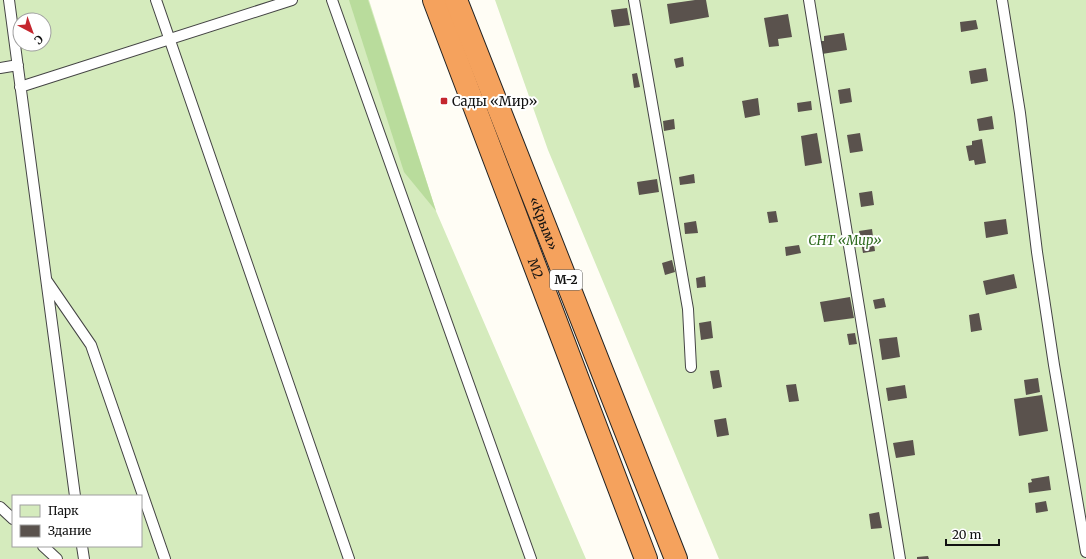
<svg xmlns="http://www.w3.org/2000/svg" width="1086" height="559" viewBox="0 0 1086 559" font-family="Merriweather,serif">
  <rect width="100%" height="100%" fill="#fffdf5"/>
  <path fill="#d5ebbd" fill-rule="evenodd" d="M0,0h369l67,211 150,348h-586zM20,20h24v24h-24zM13,496h128v50h-128z
    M495,0h591v559h-367l-171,-409z"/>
  <path fill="#b9dc9c" d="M349,0h19l68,211 -32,-39z"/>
  <path fill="#5a524d" d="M695,0h11l3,17 -39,7 -3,-20z
    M627,8l3,17 -16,2 -3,-17z
    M788,14l4,23 -14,2 1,7 -10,1 -5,-29z
    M976,20l2,9 -17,3 -1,-10z
    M844,33l3,17 -25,4 -2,-13h4v-5z
    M683,57l1,9 -8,2 -2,-9z
    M986,68l2,13 -17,3 -2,-13z
    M637,73l3,14 -6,1 -2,-14z
    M850,88l2,14 -12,2 -2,-14z
    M758,98l2,17 -15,3 -3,-17z
    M811,101l1,9 -14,2 -1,-9z
    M992,116l2,13 -15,2 -2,-12z
    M674,119l1,10 -11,2 -1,-10z
    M817,133l5,30 -17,3 -4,-30z
    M860,133l3,18 -13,2 -3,-18z
    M982,139l4,24 -11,2 -1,-5 -5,1 -3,-15 6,-1v-4z
    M694,174l1,9 -15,2 -1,-8z
    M657,179l2,13 -20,3 -2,-13z
    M872,191l2,14 -13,2 -2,-14z
    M776,211l2,11 -9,1 -2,-11z
    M1006,219l2,15 -22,4 -2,-16z
    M696,221l2,12 -13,1 -1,-11z
    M872,229l3,22 -12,2 -4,-22z
    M799,245l2,8 -15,3 -1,-9z
    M672,260l3,12 -10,3 -3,-12z
    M1014,274l3,14 -31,7 -3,-14z
    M705,276l1,11 -9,1 -1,-10z
    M850,297l4,21 -30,4 -4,-20z
    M884,298l2,9 -11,2 -2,-9z
    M979,313l3,17 -11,2 -2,-17z
    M711,321l2,17 -12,2 -2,-17z
    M855,333l2,11 -8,1 -2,-11z
    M897,337l3,20 -18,3 -3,-21z
    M719,370l3,17 -9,2 -3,-18z
    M1038,378l2,14 -14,3 -2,-15z
    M796,384l3,17 -10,1 -3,-17z
    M905,385l2,13 -19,3 -2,-13z
    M1042,395l6,36 -29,5 -5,-37z
    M726,418l3,17 -12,2 -3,-17z
    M913,440l2,15 -19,3 -3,-15z
    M1049,476l2,14 -22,3 -1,-10 4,-1 -1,-3z
    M1046,501l2,10 -12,2 -1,-10z
    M879,512l3,16 -11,1 -2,-15z
    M928,556l1,3h-12v-2z"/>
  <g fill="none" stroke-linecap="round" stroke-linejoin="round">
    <g stroke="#444" stroke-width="12">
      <path id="lane" d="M9,0l66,496
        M156,0l193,559
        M332,0l199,559
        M634,0l54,309 3,58
        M809,0l91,559
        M1002,0l18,113 17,139 17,113 32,187
        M0,68l18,-3
        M20,87l272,-87
        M47,281l44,64 74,214
        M0,507l13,12
        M43,546l14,13
        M82,546l2,13"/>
    </g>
    <g stroke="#222" stroke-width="24">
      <g id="highway">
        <path id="s1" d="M434,0l212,559"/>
        <path id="s2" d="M456,0l220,559"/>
      </g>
    </g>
    <use href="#lane" stroke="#fff" stroke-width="10"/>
    <use href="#highway" stroke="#f5a25d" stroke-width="22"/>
  </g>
  <rect fill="#c4262e" stroke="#fff" stroke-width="1.5" x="440" y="97" width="8" height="8" rx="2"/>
  <g text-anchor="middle" stroke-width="4" stroke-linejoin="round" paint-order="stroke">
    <rect fill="#fff" stroke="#585858" stroke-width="1" x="550" y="270" width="32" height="20" rx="3"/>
    <g font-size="12" font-weight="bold" fill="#111">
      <text x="566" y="284">М-2</text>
    </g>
    <g font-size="13" fill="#111" stroke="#fff" text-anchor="start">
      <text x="452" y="106">Сады «Мир»</text>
    </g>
    <g font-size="13" fill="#111" stroke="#fff">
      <text dy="5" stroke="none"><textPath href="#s2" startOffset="240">«Крым»</textPath></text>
      <text dy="5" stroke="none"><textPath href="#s1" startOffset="287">М2</textPath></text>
    </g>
    <g font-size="13" font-style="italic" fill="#2f6b1f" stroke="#fff">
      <text x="845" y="245">СНТ «Мир»</text>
    </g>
  </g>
  <rect x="12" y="495" width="130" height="52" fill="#ffffff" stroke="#a0a0a0"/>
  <rect x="20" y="505" width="20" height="12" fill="#d5ebbd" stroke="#a0a0a0"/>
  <text x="48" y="515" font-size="12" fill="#111111">Парк</text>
  <rect x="20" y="525" width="20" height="12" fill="#5a524d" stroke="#a0a0a0"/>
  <text x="48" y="535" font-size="12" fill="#111111">Здание</text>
  <g transform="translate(32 32) rotate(139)"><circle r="19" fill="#ffffff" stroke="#a0a0a0"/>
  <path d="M0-3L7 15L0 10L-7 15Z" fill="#c4262e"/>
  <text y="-6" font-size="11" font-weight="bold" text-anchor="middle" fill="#111111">С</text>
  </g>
  <path d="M946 539v6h53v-6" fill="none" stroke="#111111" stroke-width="2"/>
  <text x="952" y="539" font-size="12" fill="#111111" stroke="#ffffff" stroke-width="3" paint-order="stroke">20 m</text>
</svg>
